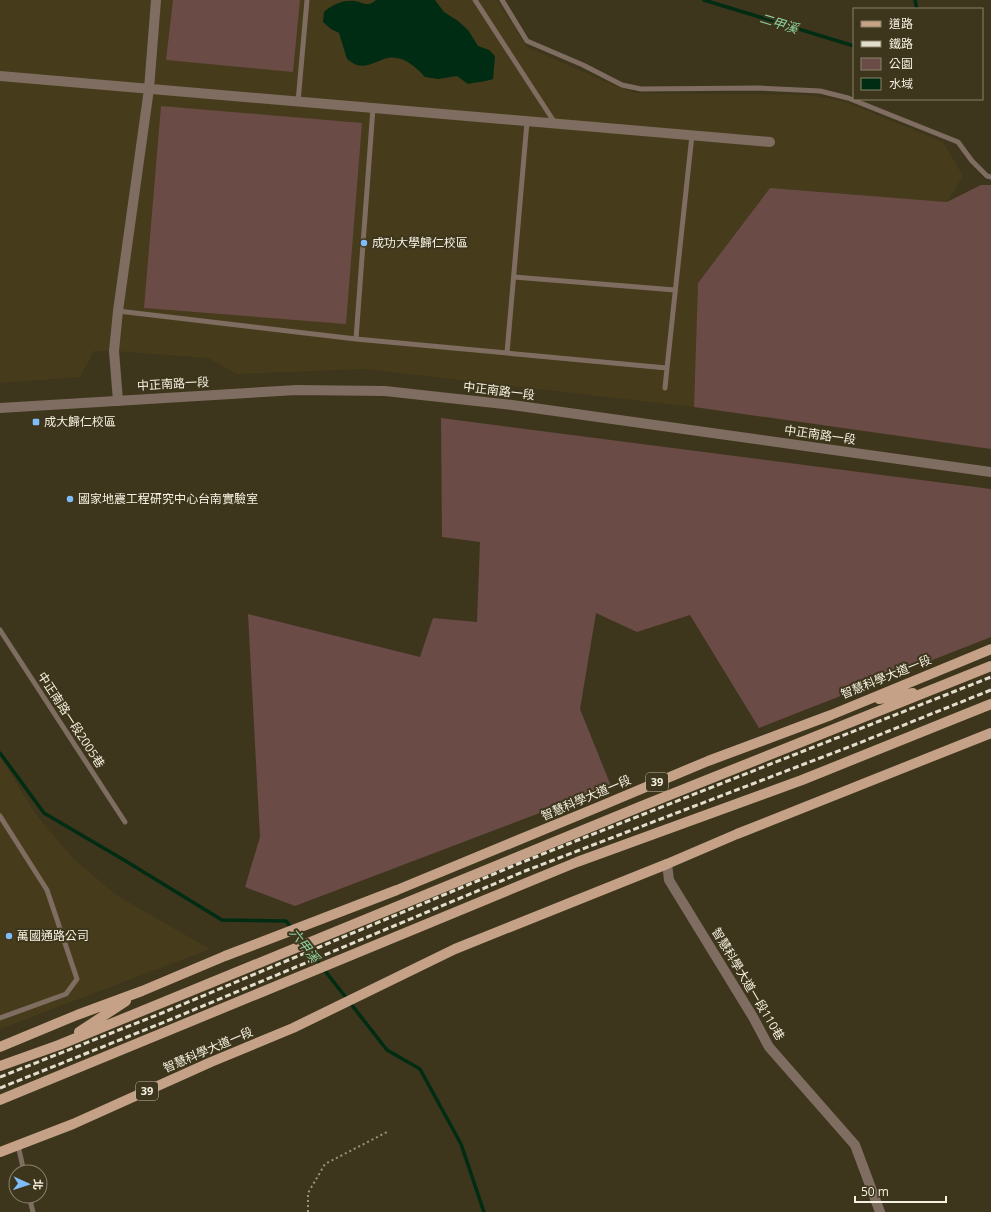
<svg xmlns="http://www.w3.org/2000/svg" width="991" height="1212" viewBox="0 0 991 1212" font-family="'Open Sans','Noto Sans TC',sans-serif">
  <rect width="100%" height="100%" fill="#3e361c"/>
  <path fill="#463b1a" d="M0,0h497l30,47 86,38 22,8 172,2 39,7 97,40 20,34 -16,26 -177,-14 -72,95 -4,124 -329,-38 -128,5 -29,-16 -94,-7h-20l-14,26 -80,6z
    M0,756l36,59 36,42 44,38 94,54 -210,80z"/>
  <path fill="#6a4b46" d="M173,0h127l-7,72 -127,-12z
    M161,106l201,17 -16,201 -202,-16z
    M981,185h10v264l-297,-42 4,-124 72,-95 177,14z
    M441,418l550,71v148l-232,91 -69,-113 -53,17 -41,-19 -16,96 31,77 -316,120 -50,-19 15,-50 -12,-223 172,43 13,-39 44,4 3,-80 -38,-5z"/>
  <path fill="#002c13" d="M376,0h59l9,12 14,9 10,9 10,16 11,4 6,6 -2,23c-9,3 -16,3 -25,5l-11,-8 -19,3 -13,-2c-9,-10 -22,-22 -37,-19 -10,2 -20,10 -31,7 -3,-1 -7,-4 -10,-6l-8,-26 -8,-4 -8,-7 1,-10c8,-7 19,-12 30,-11 9,1 13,7 22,-1z"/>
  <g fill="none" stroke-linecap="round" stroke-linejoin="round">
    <path stroke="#002c13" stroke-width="3.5" d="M704,0l150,46
      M915,0l2,9
      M0,753l44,60 80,47 98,60 64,1 101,129 33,19 41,75 23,68"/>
    <path stroke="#9a9480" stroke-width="2" stroke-dasharray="2 3" stroke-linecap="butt" d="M308,1212v-19l17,-29 62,-32"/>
    <path stroke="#7e6d60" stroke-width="5" d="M475,0l80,123
      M502,0l25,41 56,24 39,20 19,4 118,-1 61,3 28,7 110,44 14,19 15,15 4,1
      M298,102l9,-102
      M514,277l161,13
      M118,311l238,28 311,29 25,-233
      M356,339l17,-231
      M507,353l20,-231
      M665,388l2,-20
      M0,630l125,192
      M0,816l47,74 30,89 -11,15 -66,24
      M18,1145l6,27
      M29,1196l4,16"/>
    <path stroke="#7e6d60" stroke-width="10" d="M0,76l770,66
      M118,401l-4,-50 4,-40 31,-222 7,-89
      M667,864l2,16 84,137 16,30 86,98 25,67"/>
    <path stroke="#7e6d60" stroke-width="10" d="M0,408l297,-18 88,1 127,14 479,67"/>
    <path stroke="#c5a287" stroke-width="10" d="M879,699l34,-6
      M79,1032l47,-31
      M0,1047l77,-32 65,-24 83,-35 172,-66 199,-82 112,-47 123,-46 160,-66
      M0,1066l59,-21 583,-239 349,-140
      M0,1100l577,-238 225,-82 189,-76
      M0,1152l73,-28 138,-62 82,-34 162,-79 212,-85 70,-30 254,-101"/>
    <path stroke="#e3ddcd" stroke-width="3" stroke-dasharray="6 3" stroke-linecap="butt" d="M0,1077l162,-64 358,-150 471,-186
      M0,1088l167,-67 358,-150 329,-126 137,-55"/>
  </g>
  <g fill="#7ebdf9" stroke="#3e361c" stroke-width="1.5">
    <circle cx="364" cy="243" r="4"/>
    <rect x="32" y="418" width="8" height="8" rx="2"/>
    <circle cx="70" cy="499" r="4"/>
    <circle cx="9" cy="936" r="4"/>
  </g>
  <g text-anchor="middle" stroke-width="4" stroke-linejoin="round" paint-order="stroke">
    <g fill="#3e361c" stroke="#bfb9a7" stroke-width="1">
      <rect x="646" y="773" width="22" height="18" rx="3"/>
      <rect x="136" y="1082" width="22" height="18" rx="3"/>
    </g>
    <g font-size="11" font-weight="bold" fill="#f6f1e2">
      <text x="657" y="786">39</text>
      <text x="147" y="1095">39</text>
    </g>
    <g font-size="12" fill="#f6f1e2" stroke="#3e361c" text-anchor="start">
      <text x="372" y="247">成功大學歸仁校區</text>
      <text x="44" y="426">成大歸仁校區</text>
      <text x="78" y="503">國家地震工程研究中心台南實驗室</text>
      <text x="17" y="940">萬國通路公司</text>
    </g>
    <g font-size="12" fill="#f6f1e2" stroke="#3e361c">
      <text transform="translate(173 384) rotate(-3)" y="4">中正南路一段</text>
      <text transform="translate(499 391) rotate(7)" y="4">中正南路一段</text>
      <text transform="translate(820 435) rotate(8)" y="4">中正南路一段</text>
      <text transform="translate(886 677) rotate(-22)" y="4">智慧科學大道一段</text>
      <text transform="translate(71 720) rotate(57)" y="4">中正南路一段2005巷</text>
      <text transform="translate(586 798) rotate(-23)" y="4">智慧科學大道一段</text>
      <text transform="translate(748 984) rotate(59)" y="4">智慧科學大道一段110巷</text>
      <text transform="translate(208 1050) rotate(-23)" y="4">智慧科學大道一段</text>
    </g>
    <g font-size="13" font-style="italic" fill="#8ed3a3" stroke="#3e361c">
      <text transform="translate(779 23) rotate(17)" y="5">二甲溪</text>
      <text transform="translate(305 945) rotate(52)" y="5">六甲溪</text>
    </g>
  </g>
  <rect x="853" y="8" width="130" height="92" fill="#3e361c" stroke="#88816b"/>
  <rect x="861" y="21" width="20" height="6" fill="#c5a287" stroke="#88816b"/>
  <text x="889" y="28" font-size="12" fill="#f6f1e2">道路</text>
  <rect x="861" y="41" width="20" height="6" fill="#e3ddcd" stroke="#88816b"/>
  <text x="889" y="48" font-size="12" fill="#f6f1e2">鐵路</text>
  <rect x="861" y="58" width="20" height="12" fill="#6a4b46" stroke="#88816b"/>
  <text x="889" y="68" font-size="12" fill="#f6f1e2">公園</text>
  <rect x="861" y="78" width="20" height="12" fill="#002c13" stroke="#88816b"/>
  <text x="889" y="88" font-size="12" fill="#f6f1e2">水域</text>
  <g transform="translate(28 1184) rotate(93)"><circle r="19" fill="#3e361c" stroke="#88816b"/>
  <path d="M0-3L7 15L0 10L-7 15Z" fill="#7ebdf9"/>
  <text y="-6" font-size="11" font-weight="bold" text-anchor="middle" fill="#f6f1e2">北</text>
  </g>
  <path d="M855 1196v6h91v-6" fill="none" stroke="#f6f1e2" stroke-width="2"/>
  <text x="861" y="1196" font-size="12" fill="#f6f1e2" stroke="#3e361c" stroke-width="3" paint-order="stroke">50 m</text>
</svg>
